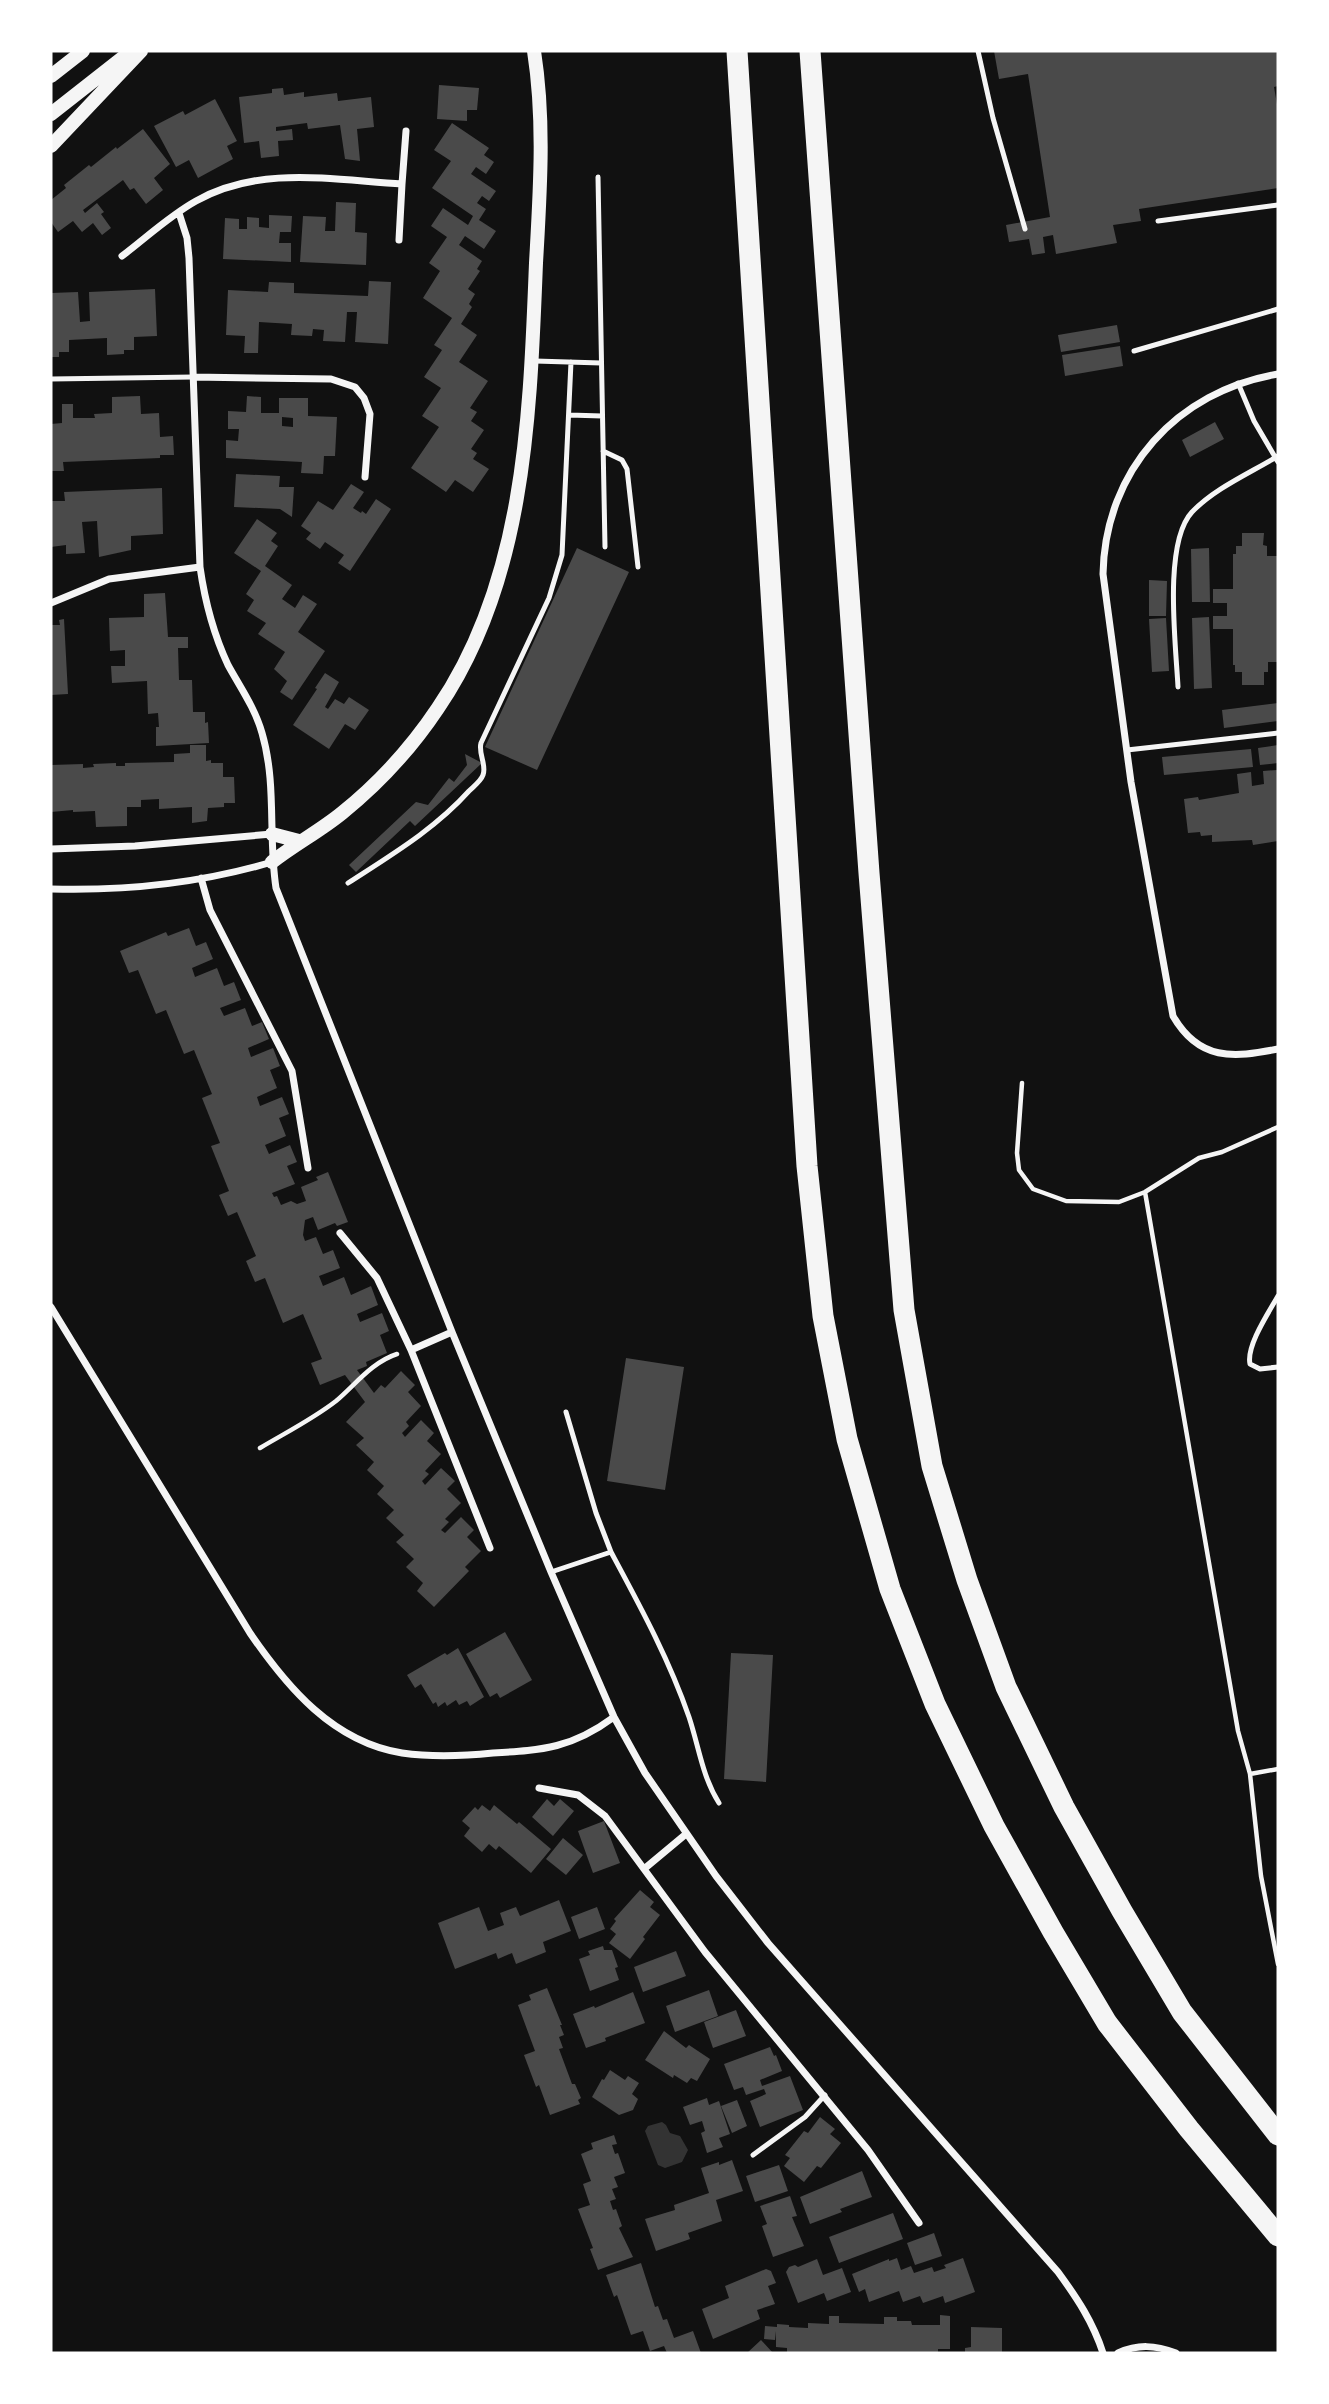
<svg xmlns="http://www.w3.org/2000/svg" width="1329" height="2404" viewBox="0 0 1329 2404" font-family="Roboto,sans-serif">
  <rect width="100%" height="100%" fill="#111"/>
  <path fill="#333" d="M662,2122l4,3 4,8 10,3 8,14 -6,12 -17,6 -7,-3 -13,-34 3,-5z"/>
  <path fill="#4a4a4a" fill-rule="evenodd" d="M994,51h284v35l-4,1 4,23v78l-139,21 2,12 -28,4 4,18 -61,11 -3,-19 -10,2 2,16 -13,2 -3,-16 -20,3 -3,-17 44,-8 -22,-143 -29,5z
    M439,85l40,3 -2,22h-10v11l-30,-2z
    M283,88l1,7 20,-3v5l33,-4 1,8 33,-4 3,30 -17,2 3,32 -15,-2 -5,-34 -32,4 -1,-6 -31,4v4l16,-2 1,11 -15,1 1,15 -18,2 -2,-17 -15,2 -5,-46 33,-4v-4z
    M215,99l22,42 -10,5 6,13 -35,19 -9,-18 -13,7 -22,-41 29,-15 2,4z
    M452,123l37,25 -5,7 10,7 -8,12 -10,-7 -5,7 25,17 -7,10 -7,-5 -5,7 9,6 -7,11 17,11 -12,18 -19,-13 -6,9 23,16 -5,8 3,2 -12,18 7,5 -6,10 3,3 -11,17 16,11 -18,27 29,19 -18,27 7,4 -6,9 13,9 -13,19 6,4 -4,6 16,10 -16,23 -18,-12 -9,12 -35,-24 28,-41 -17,-11 19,-28 -17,-11 18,-27 -8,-5 18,-27 -29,-20 17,-27 -11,-8 18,-26 -16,-11 12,-18 25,17 5,-9 -41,-28 19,-27 -17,-11z
    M143,129l27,35 -16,14 9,12 -17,14 -12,-16 -4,2 -7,-10 -40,30 2,3 12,-10 7,9 -3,2 10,14 -9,7 -9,-12 -11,9 -9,-11 -15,11 -7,-10v-22l15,-12 -2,-3 25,-20 2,2 25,-20 1,2z
    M336,202l20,1 -1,29 12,1 -1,32 -66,-3 3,-46 23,1 -1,14h10z
    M269,215l23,1 -1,16h-11l-1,11h12v19l-68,-3 2,-41 14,1v10h8v-12l12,1v9l10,1z
    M369,281l22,1 -3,62 -33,-2 2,-30h-10l-2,30 -22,-1 1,-11 -11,-1 -1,7 -21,-1 1,-11 -33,-2 -1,31h-14l1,-17 -19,-1 2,-45 40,2 1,-10 25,1v10l74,3z
    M155,289l2,47 -23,1v13h-10v4l-17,1v-17l-38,2v12h-10v5h-8v-64l27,-1 2,30 10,-1 -1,-29z
    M1117,325l3,17 -59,10 -3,-17z
    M1120,346l3,20 -58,10 -3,-21z
    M140,396l1,18 18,-1 1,24 13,-1 1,19h-14v3l-97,4 1,9h-13v-47l11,-1v-19h11v14h22l-1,-4 18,-1v-16z
    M247,396l14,1v16h18v-15h29v18l29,1 -2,39h-11l-1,18 -22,-1 1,-11 -76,-4v-18l12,1 1,-12h-11v-18l18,1zM282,417l11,1v9l-11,-1z
    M1215,422l9,17 -34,18 -8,-17z
    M236,474l44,2 -1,11h15l-2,30 -12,-8 -46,-2z
    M351,484l13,8 -11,16 8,5 1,-2 4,3 10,-15 15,10 -41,62 -12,-8 6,-8 -19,-13 -5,7 -14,-10 5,-6 -10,-7 17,-25 15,9z
    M162,488l1,46 -32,2v14l-32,7 -2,-36 -15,1 3,31 -19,1v-9l-15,2v-46h14l-1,-9z
    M257,519l20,14 -6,8 7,5 -13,20 27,19 -10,14 13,9 8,-13 14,9 -19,28 27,19 -33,49 -12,-8 7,-11 -13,-12 11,-17 -27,-18 8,-11 -19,-12 7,-11 -8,-6 15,-23 -27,-18z
    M1242,533h22l-1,12 4,1v10h11l-1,106h-9v10h-4v13h-22v-13h-7v-7h-2v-36h-20v-13h14v-13h-14v-14h20v-35h3v-8h6z
    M577,548l52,24 -92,198 -52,-23z
    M1209,548l1,54h-18l-1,-53z
    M1149,580l18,1 -1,35h-17z
    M165,593l3,44h20v11h-10l1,32h13l1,32h12v11l3,-1 1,21 -53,3v-19h3l-1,-14 -10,1 -1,-33 -35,2 -1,-17h14v-16l-15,1 -1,-33 35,-1v-23z
    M1209,617l3,71 -18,1 -2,-71z
    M1166,618l3,53 -17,1 -3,-53z
    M64,619l4,75 -17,1v-65l1,-5h8l-1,-5z
    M325,673l14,9 -14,25 3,2 7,-10 9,5 5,-7 20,13 -14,20 -10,-6 -16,25 -36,-24 24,-36 -2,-1z
    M1278,703v18l-54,7 -2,-18z
    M190,745h16v16l5,-1v3h12v14h11l1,26h-11v4l-16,1 -1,13 -15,2v-16l-33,2v-10l-18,1v7h-14v19l-31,1 -1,-16 -22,1v-2l-22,2v-47l32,-1v4l11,-1 -1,-3 23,-1v3h9v-3l49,-1v-8l16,-1z
    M1278,745v18l-18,2 -2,-17z
    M1251,749l2,18 -89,8 -2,-18z
    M465,754l17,9 -67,63 -5,-5 -54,51 -7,-7 67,-63 12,3 21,-27 5,4 13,-17z
    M1277,770l1,71 -25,4 -1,-5 -40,2v-7l-11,1 -1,-4 -12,1 -4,-34 14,-2 1,3 40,-7 -2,-19 14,-2 1,14 12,-2 -1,-13z
    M189,928l7,18 10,-4 7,17 -21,9 3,9 22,-9 7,18 10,-4 7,18 -21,8 4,8 21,-8 7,18 10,-4 7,17 -21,9 3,9 22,-9 7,18 -10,4 7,18 -20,9 3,9 22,-9 7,17 -10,4 7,18 -21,9 4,9 21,-9 7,17 -10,4 8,18 -23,9 2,4 3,-1 4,9 10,-4 6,3 9,-3 -5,-14 17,-7 -2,-3 12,-5 20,50 -11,4 -2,-3 -17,7 -5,-13 -8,3 -2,15 2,6 11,-4 7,17 10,-4 7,18 -21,8 4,10 21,-9 7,18 20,-9 7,19 -21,9 3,8 22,-9 7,18 -9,4 7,18 -21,9 1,4 -10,4 17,23 7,-8 4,3 16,-17 14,14 -7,7 13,14 -15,16 3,4 -7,7 3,4 16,-17 13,13 -7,8 14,13 -16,17 4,3 -7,7 3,4 16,-17 14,13 -8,8 14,14 -16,16 4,3 -8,8 4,3 16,-16 13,13 -7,7 14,14 -16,16 4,4 -35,36 -17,-16 6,-8 -17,-16 8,-8 -18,-17 8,-7 -18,-17 8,-8 -17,-16 7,-8 -17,-16 7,-8 -18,-17 8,-7 -18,-16 19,-20 -20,-27 -25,10 -9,-22 11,-4 -19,-45 -20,9 -18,-45 -10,4 -9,-21 10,-5 -19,-44 -9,4 -9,-21 10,-4 -18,-45 9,-3 -18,-45 10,-4 -18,-44 -10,4 -18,-44 -10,4 -18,-44 -9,3 -9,-22 46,-19 2,4z
    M626,1358l58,9 -19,123 -58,-9z
    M505,1632l27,48 -32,18 -3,-5 -7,4 -24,-43z
    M458,1648l26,49 -14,9 -3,-5 -8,4 -3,-5 -9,6 -2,-4 -7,5 -2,-5 -3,2 -12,-20 -6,4 -8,-13 38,-22 2,2z
    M731,1653l42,2 -7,127 -42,-3z
    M547,1799l7,7 6,-7 14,12 -21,25 -21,-19z
    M482,1805l8,6 4,-6 23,19 2,-2 32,27 -20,24 -32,-27 -3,4 -7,-6 -7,8 -18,-16 6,-8 -8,-7 13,-14 3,3z
    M604,1821l16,42 -27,10 -15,-42z
    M563,1838l20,17 -17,20 -20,-16z
    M640,1890l14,12 -4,5 10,8 -17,22 2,2 -15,20 -21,-16 7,-9 -6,-5 6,-8 -2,-2z
    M559,1900l12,31 -28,11 3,10 -30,12 -4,-11 -14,6 -2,-6 -41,16 -17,-46 41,-16 9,24 16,-6 -4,-12 16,-6 4,9z
    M597,1907l8,22 -26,10 -8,-22z
    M603,1946l1,4h8l6,17 -3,1 4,12 -29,11 -11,-32 11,-4 -2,-4z
    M676,1951l10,25 -43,16 -9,-25z
    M547,1988l15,37h-2l4,10 -5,2 4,11 -4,1 13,35h3l6,14 -3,2 2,4 -30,11 -11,-30 -3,2 -12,-32 11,-4 -17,-46 13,-5 -2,-5z
    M709,1990l9,26 -43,16 -9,-26z
    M633,1992l12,31 -40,15 1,3 -20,7 -13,-34 21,-8 1,2z
    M736,2010l10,26 -33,12 -9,-26z
    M664,2031l22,17 3,-3 21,14 -13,22 -6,-3 -4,5 -13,-8 -1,3 -28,-18z
    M770,2047l4,9 2,-1 6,16 -22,9 2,6 28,-10 13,34 -43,17 -10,-26 16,-7 -2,-5 -18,6 -3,-8 -9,3 -10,-26z
    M610,2070l15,10 3,-4 11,7 -7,11 6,5 -5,11 -14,5 -27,-18 10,-18 2,1z
    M707,2098l2,7 10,-4 11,33 -11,4 4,9 -16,6 -6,-20 4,-2 -3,-10 -12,4 -7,-18z
    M737,2100l10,26 -15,7 -11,-27z
    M820,2117l15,12 -5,5 11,9 -20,25 -4,-2 -13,16 -20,-16 6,-8 -5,-3 19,-24 4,2z
    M614,2135l3,9 -5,1 3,9 3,-1 7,20 -11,4 4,10 -6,2 4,10 -6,2 3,9 3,-1 6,17 -3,2 14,29 -35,13 -8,-21 3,-1 -15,-39 12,-4 -7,-21 8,-3 -10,-27 12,-5 -2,-6z
    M732,2160l11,31 -27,9 6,21 -34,12 2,6 -34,12 -11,-32 30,-9 -1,-5 35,-12 -8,-25 18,-6v3z
    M779,2165l9,26 -33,11 -9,-26z
    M862,2171l10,26 -32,12 2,3 -32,12 -10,-27z
    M790,2196l7,20 -5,1 12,29 -31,11 -11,-31 5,-2 -7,-18z
    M893,2213l10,26 -64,24 -10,-26z
    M934,2233l8,23 -27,9 -8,-22z
    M897,2258l4,12 10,-4 3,7 18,-6 2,5 12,-4 -2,-3 19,-7 12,34 -30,11 -2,-7 -20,7 -3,-7 -17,6 -4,-11 -30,11 -4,-13 -6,3 -7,-18 37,-15v2z
    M817,2259l6,16 19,-7 9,24 -24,9 -3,-8 -26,10 -12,-31 3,-5 6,-2 3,2z
    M641,2263l14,44 3,-1 5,14 4,-1 7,19 19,-7 8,22h-34l-3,-7 -14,5 -7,-20 -12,4 -14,-40 -3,2 -8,-22z
    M766,2269l5,2 5,12 -8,3 7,18 -18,6 3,9 -47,20 -11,-30 27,-11 -4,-12z
    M940,2315l10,1v33h-12v4h-151v-5l-11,-1v-16l-1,9 -11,-1 1,-13 12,1v-3l12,1v2l19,1v-5l21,1v-8h10v7l45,1v-7h13v4h14l1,4h28z
    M971,2327l31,1v25h-37v-5l6,-1z
    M761,2340l12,13h-26z"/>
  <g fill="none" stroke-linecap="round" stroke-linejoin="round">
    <path stroke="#f5f5f5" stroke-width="4.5" d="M1022,1083l-5,70 2,17 14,19 33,12 53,1 26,-10 54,-34 23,-6 56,-25
      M1145,1192l93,539 12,43 11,102 17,88
      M260,1448c25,-15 53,-29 76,-47 19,-16 36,-39 61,-47
      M1250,1774l28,-5"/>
    <path stroke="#f5f5f5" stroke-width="5" d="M978,51l15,67 32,111
      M598,177l7,370
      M1158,221l120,-16
      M1134,351l144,-42
      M535,361l66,2
      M51,379l142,-2
      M1238,383l16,38 24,41
      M569,415l33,1
      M603,451l19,9 5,9 11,98
      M1178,687c-2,-41 -15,-144 14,-175 23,-24 58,-39 86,-56
      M1127,750l151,-17
      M348,883c43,-28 87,-54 121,-92 5,-5 12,-10 14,-16 4,-10 -5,-21 -2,-32l68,-145 13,-43 9,-193
      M1278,1296c-9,16 -32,50 -28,68l10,5 18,-2
      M566,1412l30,101 15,39
      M551,1572l60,-20c29,54 58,107 78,165 10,30 13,59 30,86
      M753,2155l52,-38 20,-22"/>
    <path stroke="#f5f5f5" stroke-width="7" d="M179,213l8,25 2,20 11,309c5,35 13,66 28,98 12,22 27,43 34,68 15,51 6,104 14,155l176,444 99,240 63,145 31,56 71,103 52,67 290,329c19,26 35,50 45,81
      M399,240l3,-56
      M122,256c24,-18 47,-40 74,-55 63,-36 137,-21 206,-17l4,-53
      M1278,374c-101,17 -173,96 -175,200l28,208 42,234c26,45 60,42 105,33
      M193,377l138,2 24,8 9,11 6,16 -5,63
      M51,603l58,-24 91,-12
      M51,849l84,-3 137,-12
      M201,878l9,32 82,161 16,97
      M51,889c73,2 150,-6 221,-27
      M340,1233l37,45 34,72 79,198
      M51,1307l199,326c37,54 83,109 152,120 29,4 61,3 91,0 51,-3 79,-5 121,-36
      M411,1350l41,-18
      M539,1788l39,7 27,21 100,136 163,198 51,73
      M644,1869l42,-35
      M1118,2353c20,-9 37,-8 58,0"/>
    <path stroke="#f5f5f5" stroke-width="14" d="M51,76l32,-25
      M51,114l79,-62
      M51,146l90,-95
      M272,834l27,7
      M272,862c23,-18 48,-31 70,-49 36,-29 70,-66 96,-105 88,-129 92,-296 98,-445 4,-71 9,-142 -2,-212"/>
    <path stroke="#f5f5f5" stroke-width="21" d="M737,51l70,1115 16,150 24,123 43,150 45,115 59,122 59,106 54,91 82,106 89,107
      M810,51l59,822 35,437 28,156 35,114 39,107 58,120 58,104 60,101 96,123"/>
  </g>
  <rect width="1329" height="2404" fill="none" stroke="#ffffff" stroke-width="105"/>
</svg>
